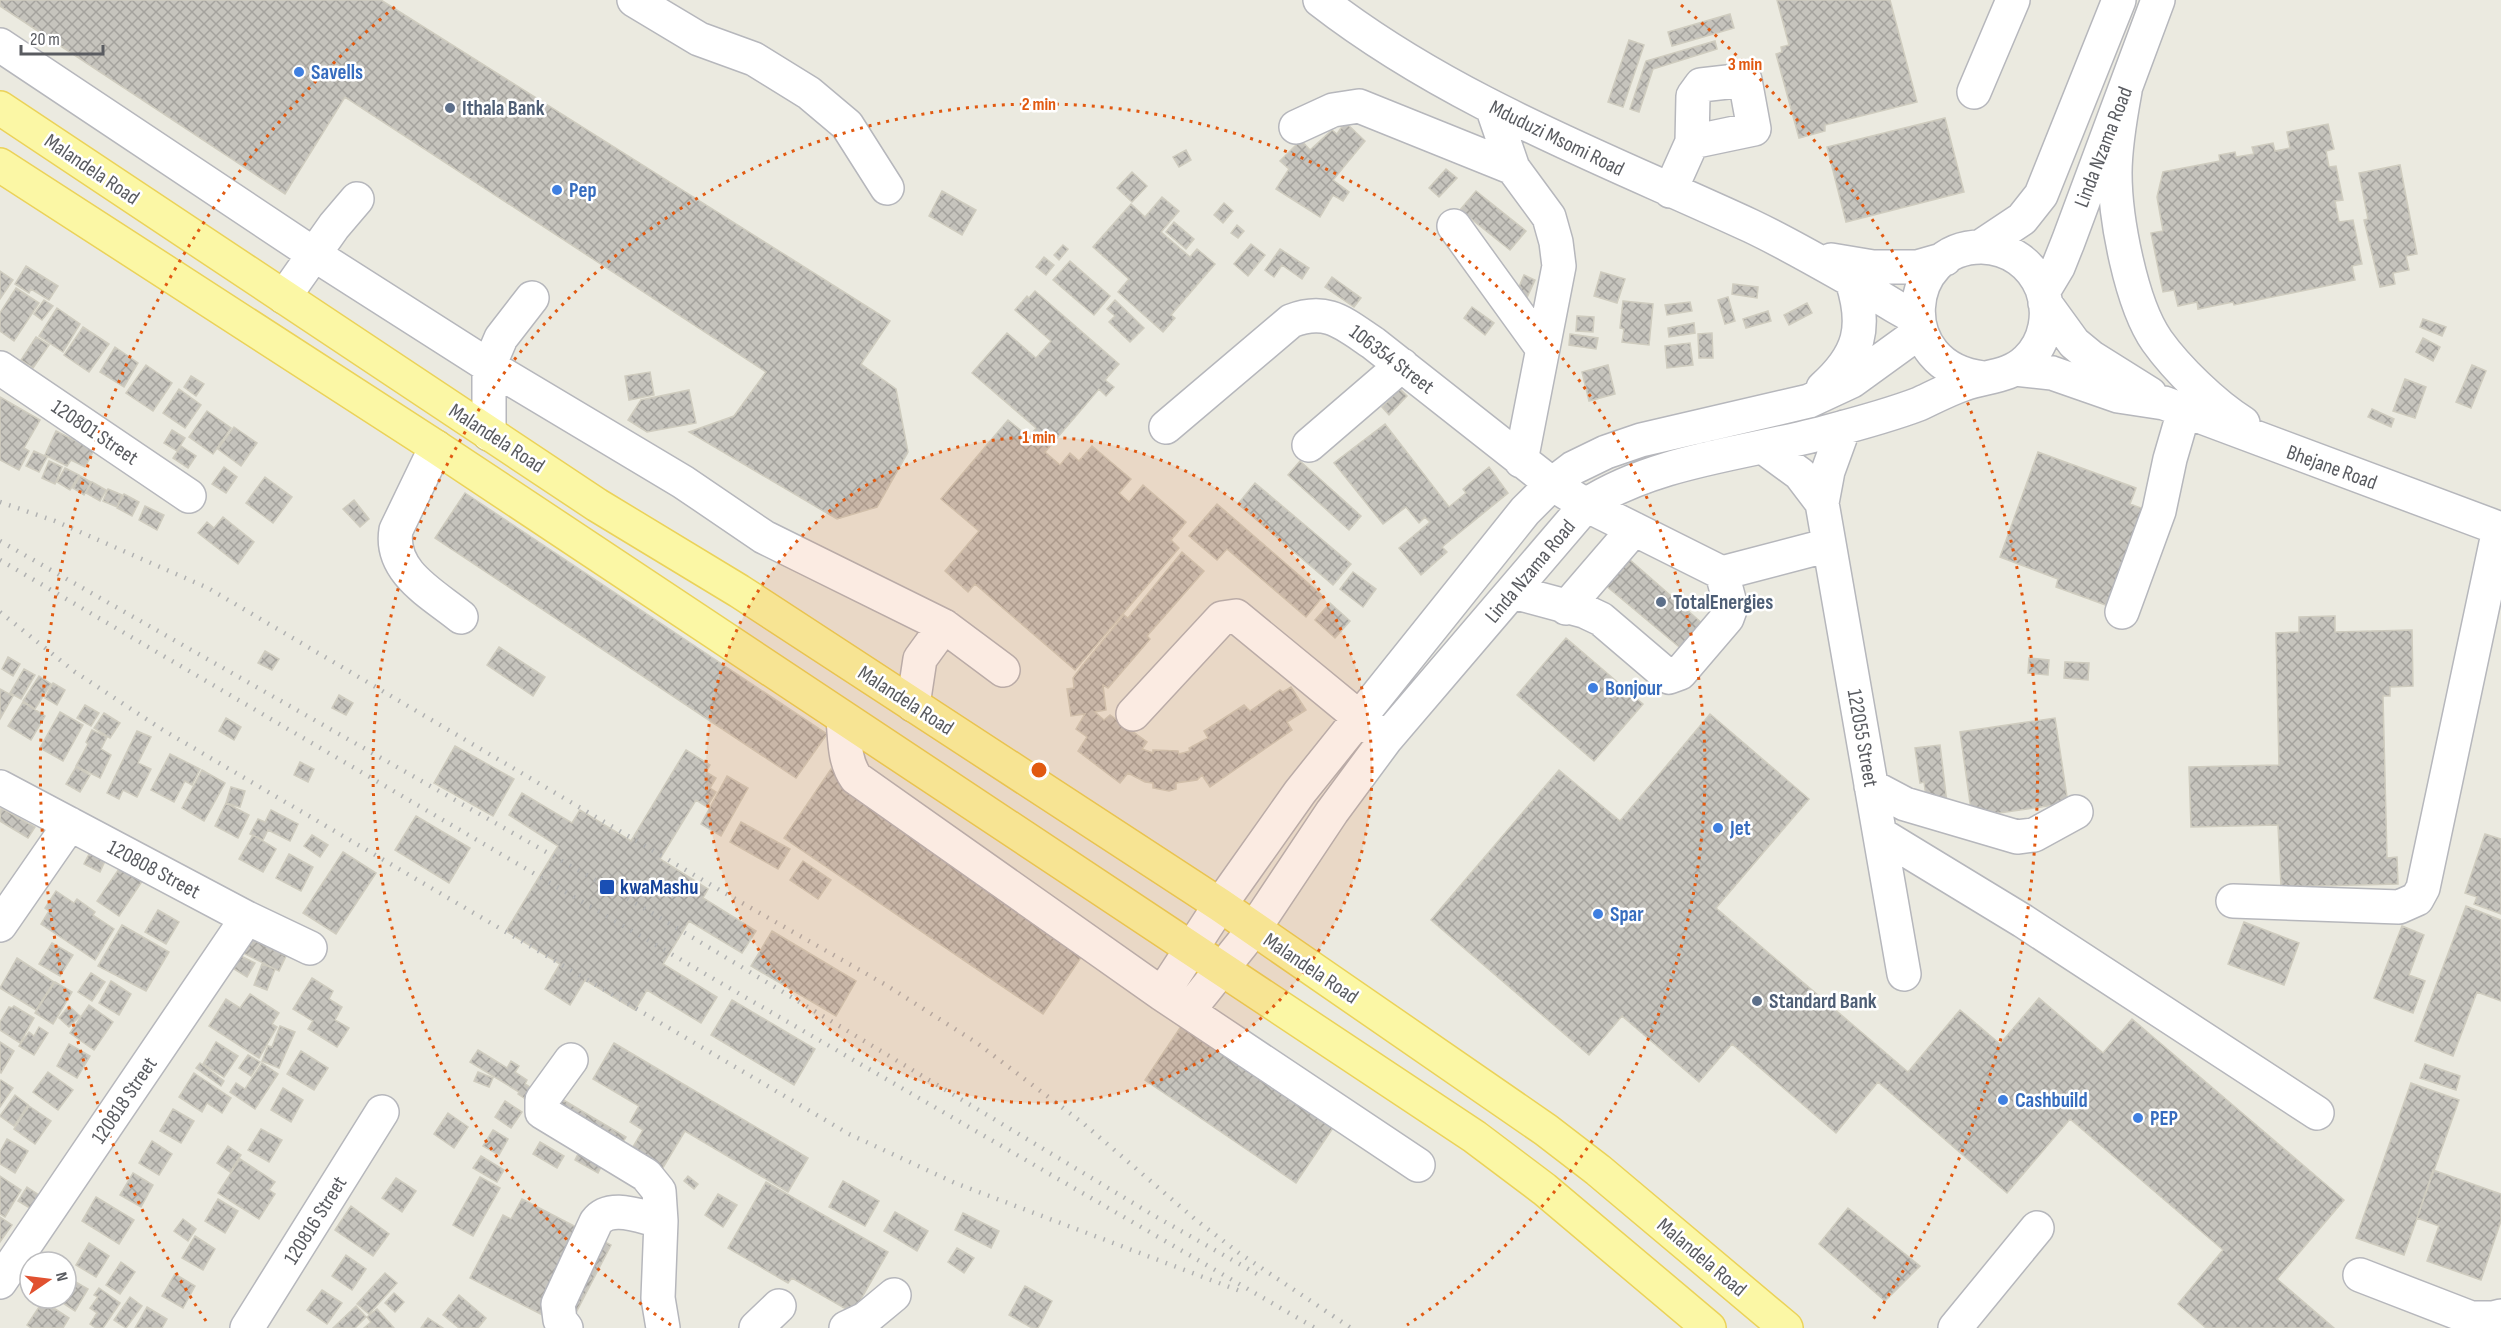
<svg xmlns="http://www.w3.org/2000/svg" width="2501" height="1328" viewBox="0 0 2501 1328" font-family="'Sofia Sans Condensed',sans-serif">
  <defs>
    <pattern id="building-cross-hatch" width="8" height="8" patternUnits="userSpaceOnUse" patternTransform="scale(1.5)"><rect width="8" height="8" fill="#c6c4bd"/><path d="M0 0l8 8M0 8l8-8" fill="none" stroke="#a4a29d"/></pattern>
  </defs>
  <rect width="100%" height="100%" fill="#ebeae0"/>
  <path fill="url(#building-cross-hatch)" stroke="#cfccbf" stroke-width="1.5" d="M0,0h381l509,321 -29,43 35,25 12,63 -31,55 -40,12 -148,-87 45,-16 32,-44 -421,-275 -60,97 -285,-188z
    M1777,0h113l27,102 -92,23v6l-26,7 -23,-84 6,-2 -1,-5 8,-2z
    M1730,14l4,14 -62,18 -4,-14z
    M1629,40l15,5 -21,62 -15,-5z
    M1715,41l2,8 -64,20 -14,43 -9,-3 16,-48z
    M1945,118l19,74 -118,30 -19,-75z
    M1345,122l20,19 -32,39 16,12 -6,9 -10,-6 -13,22 -44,-28 13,-20 -9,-8 21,-21 9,10 22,-20 5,4z
    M2328,124l6,25 -8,2 3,16 7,-1 7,34 -8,1 4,21 14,-2 9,44 -10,2 3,14 -121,25 -1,-3 -35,7 -1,-7 -19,4 -4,-16 -11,2 -12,-59 12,-2 -6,-34 6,-25 57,-11 -1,-6 16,-3 1,5 18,-3 -2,-7 21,-4 2,8 15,-3 -3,-16z
    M1186,150l5,10 -12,7 -6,-10z
    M2400,165l17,89 -11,2 3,14 -16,3 2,11 -15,3 -16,-67 4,-1 -9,-46z
    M1446,169l11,9 -18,19 -10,-9z
    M1132,172l15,14 -15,16 -15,-14z
    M942,191l34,19 -14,25 -33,-19z
    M1476,191l50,40 -16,19 -50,-40z
    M1162,197l17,14 -18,21 29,25 7,-8 18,15 -44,51 4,3 -12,14 -45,-40 11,-13 -36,-32 38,-43 14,13z
    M1224,203l9,8 -10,12 -9,-8z
    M1174,222l20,17 -8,10 -20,-17z
    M1237,225l7,6 -6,7 -7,-5z
    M1251,244l14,11 -17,21 -14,-12z
    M1063,245l5,4 -9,11 -5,-5z
    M1280,249l29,19 -7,11 -20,-14 -8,12 -9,-7z
    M1044,257l10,8 -8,10 -10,-8z
    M1070,261l40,35 -16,19 -41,-35z
    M26,266l32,20 -9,14 -18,-11 -2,4 -14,-9z
    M0,271l13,9 -13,19z
    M1601,272l24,7 -8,24 -23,-7z
    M1524,275l11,5 -11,24 -10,-5z
    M1332,277l29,21 -7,9 -29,-20z
    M1733,284l25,3 -1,11 -25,-4z
    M16,288l23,15 -25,38 -14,-10v-18z
    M1035,291l84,73 -14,16 9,7 -8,9 -7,-7 -54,63 15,13 10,-12 9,8 13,-15 39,33 -12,14 10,9 14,-17 43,37 -15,18 8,8 -104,122 -100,-86 -7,8 -23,-21 34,-40 -38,-32 67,-79 21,17 7,-9 -64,-55 35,-40 29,25 15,-17 -36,-31 12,-14 2,2z
    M1728,297l7,24 -10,3 -7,-24z
    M44,300l9,6 -11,14 -8,-6z
    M1115,300l29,28 -14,14 -21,-20 6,-6 -8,-7z
    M1623,301l30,3 -4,41 -27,-3 2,-13 -4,-1z
    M1690,302l2,9 -25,4 -2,-10z
    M1807,303l5,10 -23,12 -5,-10z
    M1472,307l22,16 -9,12 -21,-17z
    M57,308l23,16 -17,28 -24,-16z
    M1768,311l3,10 -25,7 -3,-9z
    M1577,316l17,1 -1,15 -17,-1z
    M2423,319l23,8 -4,9 -22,-9z
    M1694,323l1,10 -26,4 -1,-9z
    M83,327l26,17 -20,28 -25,-17z
    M1712,333l1,25h-14l-1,-24z
    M1570,334l28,4 -2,11 -27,-4z
    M36,337l13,8 -16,23 -12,-8z
    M2423,338l17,9 -7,14 -17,-9z
    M1690,343l3,22 -26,3 -2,-22z
    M115,347l23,16 -14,24 -24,-15z
    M146,365l26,18 -19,28 -27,-18z
    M1608,365l7,29 -26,7 -7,-29z
    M2472,365l14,6 -15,37 -15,-6z
    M650,372l4,23 -25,5 -4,-24z
    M191,376l13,8 -8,12 -12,-9z
    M2405,379l21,8 -11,31 -22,-7z
    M179,389l22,16 -16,23 -22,-15z
    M1400,389l7,7 -18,19 -7,-8z
    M689,390l7,33 -49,9 -19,-12 13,-20z
    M0,397l40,23 -16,28 5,3 -10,19 -19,-10z
    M2372,409l22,10 -3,8 -23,-10z
    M207,411l24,17 -18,26 -24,-17z
    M1385,424l64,83 17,-14 -3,-4 26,-22 19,26 -66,54 5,5 -26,23 -22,-27 31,-26 -5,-5 -6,6 -13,-16 -23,17 -49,-61z
    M234,427l23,16 -16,23 -23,-17z
    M172,430l13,8 -8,13 -13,-8z
    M56,431l38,19 -9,17 -14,-7 -4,6 -22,-11z
    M181,446l15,10 -8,12 -15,-10z
    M34,451l13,6 -8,15 -13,-6z
    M2038,452l98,36 -6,16 16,6 -35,97 -55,-20 2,-8 -58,-22z
    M49,461l13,6 -7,17 -13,-6z
    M1300,461l61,55 -12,14 -61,-55z
    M224,467l13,10 -11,16 -14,-9z
    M65,468l14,7 -9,15 -13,-8z
    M80,476l11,6 -7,13 -11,-7z
    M265,477l27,20 -19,26 -27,-20z
    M92,482l14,8 -6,11 -14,-8z
    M1255,483l96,81 -18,21 -95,-81z
    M108,489l14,6 -5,12 -14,-6z
    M465,493l362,241 -31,44 -361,-240z
    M124,494l15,8 -7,14 -15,-8z
    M354,500l15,19 -9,8 -17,-18z
    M1217,504l106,92 -17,21 -79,-68 -10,11 -28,-24z
    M145,506l19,9 -7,15 -18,-10z
    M223,517l31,25 -16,22 -40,-31 9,-11 7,6z
    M1182,552l22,19 -57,65 3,3 -42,49 -5,-3 3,25 -11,2 9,8 6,-5 37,27 -5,7 11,4v-3l25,1 1,3 11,-3 -1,-3 19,-10 -4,-7 40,-26 6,6 30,-21 3,2 8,-5 15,23 -19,12 5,8 -82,57 -8,-12 -5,5 -21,3v6l-7,2 -16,-3v-5l-8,-1 -17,-9 -8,10 -42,-32 9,-14 -11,-8 9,-15 -14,2 -4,-27 7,-1 -1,-10 9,-12 42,-51 4,3z
    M1621,552l90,79 -21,25 -91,-76z
    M1353,572l23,17 -13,18 -23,-18z
    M1330,603l20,18 -15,17 -20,-18z
    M2335,616v16l77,-2 1,56 -23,1v9h-7l4,162 10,-1 1,27 -117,3 -3,-62 -87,2 -2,-60 90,-2 -3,-132 23,-1v-15z
    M1566,638l77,66 -49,57 -77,-66z
    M499,647l46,30 -12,19 -46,-31z
    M265,651l14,8 -7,11 -14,-7z
    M8,657l12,7 -7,12 -11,-7z
    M2029,658l20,2 -1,15 -20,-2z
    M2065,662l24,1 -1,17 -24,-2z
    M24,669l11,6 -14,24 -11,-6z
    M39,676l12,8 -16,25 -12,-8z
    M53,683l12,7 -8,15 -12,-7z
    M0,689l13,7 -13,23z
    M339,695l14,8 -7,12 -14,-7z
    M23,702l22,14 -14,24 -23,-14z
    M85,705l14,8 -8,13 -14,-8z
    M60,712l23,13 -20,36 -23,-13z
    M104,713l16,10 -10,15 -16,-10z
    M1710,714l99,85 -93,109 192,164 52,-62 40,34 39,-46 64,55 29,-34 212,181 -67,79 57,49h-128l-28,-24 45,-54 -153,-131 -63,74 -129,-111 -42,51 -104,-89 -33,38 -77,-66 -33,39 -158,-135 128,-150 61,51z
    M226,718l15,9 -7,13 -15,-9z
    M2055,718l13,85 -96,14 -12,-85z
    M92,730l15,7 -6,12 10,6 -11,23 -24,-12 12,-22 -2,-2z
    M137,731l14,6 -13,26 13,6 -14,28 -14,-7 -4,9 -12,-6z
    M1940,745l7,58 -20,2 -3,-23 -4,1 -5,-35z
    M455,746l59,33 -21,37 -59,-33z
    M686,750l24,15 -4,7 10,6 -6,10 6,4 -9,15 -11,-7 -36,59 48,30 -5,9 53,33 -14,22 -53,-32 -26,43 54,33 -16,26 -54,-33 -12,20 -50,-30 -15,25 -25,-16 15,-25 -54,-33 52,-85 -49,-31 13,-22 50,30 8,-13 51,31z
    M170,754l30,15 -8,16 -7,-4 -11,21 -23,-12z
    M300,762l14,7 -6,13 -14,-7z
    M76,767l14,8 -10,17 -14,-8z
    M831,769l259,175 -47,70 -259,-176z
    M202,770l23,13 -21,38 -22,-13z
    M727,776l21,12 -27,48 -20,-12z
    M231,787l14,4 -5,16 -14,-4z
    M226,803l23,12 -11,23 -23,-12z
    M1,808l34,19 -7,11 -28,-17z
    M271,810l27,14 -8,17 -22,-11 -5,10 -13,-6 8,-15 7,3z
    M416,816l54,32 -21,35 -54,-33z
    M741,822l49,27 -12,20 -48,-27z
    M2485,834l16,5v75l-27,-10 3,-7 -12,-4z
    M253,835l23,14 -13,23 -24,-13z
    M312,835l16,10 -8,12 -16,-11z
    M90,852l15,9 -5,11 -16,-8z
    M343,852l33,21 -40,61 -33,-21z
    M289,854l24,13 -12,24 -25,-13z
    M803,861l28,19 -13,19 -28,-19z
    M121,866l22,14 -24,36 -22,-15z
    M56,891l18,12 3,-4 18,13 -2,3 21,14 -19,31 -54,-36 8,-13 -4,-3z
    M2466,906l35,14v81l-24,-9 -24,64 -38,-15z
    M158,910l21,12 -13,22 -21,-12z
    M2244,922l55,21 -15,42 -56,-21z
    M122,925l47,27 -23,39 -48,-25z
    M2402,926l22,9 -15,40 16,6 -12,32 -39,-15z
    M772,931l84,50 -20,35 -85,-50z
    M250,938l36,18 -7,15 -36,-18z
    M52,943l21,12 -13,21 -21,-12z
    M241,956l14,7 -8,14 -13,-8z
    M17,958l37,24 -18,28 -36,-22z
    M262,964l13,5 -8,21 -13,-5z
    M91,973l14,9 -13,19 -14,-9z
    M312,978l21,13 -4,8 13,8 -7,13 14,8 -12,19 -29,-18 5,-8 -20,-12z
    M111,981l20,13 -12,21 -20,-12z
    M55,982l17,10 -19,32 -18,-11z
    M250,994l29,19 -7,11 5,3 -18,31 -50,-32 17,-27 14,9z
    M732,1000l83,49 -21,36 -83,-50z
    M89,1005l24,17 -19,28 -24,-17z
    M14,1006l20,12 -14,25 -20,-13v-8l9,-15 3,1z
    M69,1006l11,10 -11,11 -10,-9z
    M1188,1016l151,103 -43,64 -151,-103z
    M280,1026l15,6 -16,36 -17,-7 6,-15 4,1z
    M39,1027l9,6 -14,22 -15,-9 10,-14 5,4z
    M0,1042l14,9 -13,22 -1,-1z
    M216,1042l22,14 -14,21 -21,-13z
    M614,1043l194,115 -20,34 -103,-61 -27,45 -31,-19 16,-27 -13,-8 9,-16 -46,-27z
    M69,1044l21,12 -13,22 -20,-12z
    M478,1050l29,18 4,-7 8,5 -4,6 12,8 -2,4 8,5 -6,11 -9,-6 1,-2 -49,-30z
    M301,1051l27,17 -14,22 -27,-16z
    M248,1055l12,7 -9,14 -12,-8z
    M200,1063l24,18 -3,5 -25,-18z
    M262,1063l16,11 -23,35 -25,-17 6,-9 9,6z
    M2425,1064l35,12 -4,14 -36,-12z
    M48,1072l25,18 -15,20 -25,-18z
    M478,1072l15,6 -4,9 -15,-6z
    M194,1073l37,25 -9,15 -15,-10 -5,9 -23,-15z
    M1,1080l12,8 -13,19v-26z
    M2411,1083l48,17 -55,155 -48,-17z
    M283,1088l20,12 -12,22 -20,-12z
    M15,1095l13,10 -14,21 -14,-10z
    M555,1095l71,42 -7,12 -71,-41z
    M505,1101l17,11 -11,16 -16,-11z
    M29,1106l22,15 -16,23 -21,-15z
    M173,1109l21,12 -13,22 -21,-12z
    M448,1113l20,14 -14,21 -20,-14z
    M261,1129l21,11 -13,22 -21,-12z
    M493,1130l15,9 -9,16 -16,-9z
    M7,1139l21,12 -13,22 -15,-9v-12z
    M152,1141l20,13 -13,21 -20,-12z
    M540,1142l24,14 -7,12 -24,-14z
    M228,1146l13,9 -11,17 -13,-9z
    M580,1150l23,13 -5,10 -23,-13z
    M481,1156l23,14 -7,12 -24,-14z
    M240,1159l35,23 -6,8 6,4 -16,25 -41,-26z
    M2433,1170l68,24v27l-20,59 -54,-19 12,-35 -22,-8z
    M133,1173l20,12 -12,22 -21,-12z
    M0,1176l21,14 -16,27 -5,-3z
    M688,1176l10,8 -4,5 -10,-8z
    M480,1177l20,11 -27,48 -20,-11z
    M396,1178l20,13 -14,21 -20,-14z
    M843,1181l36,20 -14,25 -36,-19z
    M766,1182l122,70 -35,61 -61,-35 -4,5 -60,-35z
    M27,1187l15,10 -9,13 -15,-9z
    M718,1194l19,11 -14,22 -18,-12z
    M96,1197l38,23 -15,24 -37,-23z
    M218,1199l20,12 -13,22 -20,-12z
    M522,1199l89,46 -43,83 -98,-50 33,-63 8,4z
    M351,1206l38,28 -16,22 -38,-26z
    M1848,1208l72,58 -35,35 -66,-57z
    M895,1212l33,19 -11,20 -33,-20z
    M963,1213l36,18 -8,17 -36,-18z
    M0,1217l12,8 -12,17z
    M183,1219l13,10 -8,12 -14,-10z
    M195,1236l20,13 -12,21 -21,-12z
    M89,1243l20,13 -13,21 -20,-12z
    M957,1248l17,10 -10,15 -16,-11z
    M346,1255l20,14 -14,21 -20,-14z
    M121,1262l14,10 -15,22 -14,-9z
    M385,1273l12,10 -28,31 -12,-10z
    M175,1274l20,12 -12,22 -21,-12z
    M67,1277l21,12 -13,22 -20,-13h11z
    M1025,1286l27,15 -14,27h-6l-23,-13z
    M99,1288l21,15 -17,25h-7l-6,-4 7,-11 -7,-5 8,-11 -4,-2z
    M322,1290l20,13 -15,21 -20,-14z
    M394,1293l10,9 -9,10 -10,-9z
    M459,1295l27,23 -8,10h-19l-16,-13z
    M130,1297l12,9 -16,22 -12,-8z
    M43,1301l26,17 -6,10h-32l-4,-3z
    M356,1306l10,11 -11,11h-22z
    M147,1307l20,12 -5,9h-27z
    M377,1309l17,19h-30l7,-6 -4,-5z
    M428,1318l15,10h-22z"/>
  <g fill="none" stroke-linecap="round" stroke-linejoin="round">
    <g stroke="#b6b7bc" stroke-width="36">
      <path id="minor" d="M634,0l65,39 55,20 55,34 38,32 40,63
        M1320,0c130,101 284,158 431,226 40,19 77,41 116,63 17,11 33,21 51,30
        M0,45l315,210 174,111 194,116 81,55 180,89 -24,33 -7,46
        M2125,91c-5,27 -10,55 -10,82 0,45 16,131 42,168 20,28 57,64 86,82
        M1974,92l39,-92
        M1492,107l21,61 36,49 7,25 3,24 -38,195
        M1296,127l37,-17 26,-4 154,62
        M1670,191l22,-49 1,-46 8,-11 44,-5 9,49 -62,13
        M1454,226l88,122
        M1980,247l42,-28 19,-24 78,-195
        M1831,260l42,7h44l28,-8
        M2043,292l15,-25 10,-25 90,-242
        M284,297l50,-71 23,-27
        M2045,303l29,40 17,14 59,37
        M0,368l189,128
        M2015,369l37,4 66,23 46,7 337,126
        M1823,388c37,-33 44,-61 29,-107
        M1166,427l125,-106c36,-14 52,2 82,22l179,141 34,21 136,68 9,34 -4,11 -47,55 -11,4 -68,-58 -17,-8 -71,-19
        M1844,427l-16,44 -6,32 82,471
        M489,434v-68l12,-28 31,-40
        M1309,445l93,-80
        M436,447l-40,83c-7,42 37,64 65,87
        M1763,447l37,27 22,29
        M1722,573l107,-28
        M1566,608l68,-79
        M2122,612l37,-101 11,-52 14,-48
        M944,626l59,44
        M1133,714l89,-96 14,-2 141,116
        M843,719c2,21 1,42 13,59l306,216 256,171
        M1871,786l34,18 112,33 17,-2 42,-23
        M0,787l247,131 63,30
        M1880,834l143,87 294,192
        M2233,901l166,6 18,-8 6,-11 76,-359
        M0,925l70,-101
        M1162,994l58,-89 80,-113 225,-281 27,-27 21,-16 33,-16 35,-12 168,-39 43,-20 69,-50
        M1188,1011l66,-82 78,-117 54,-73 200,-234c67,-43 153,-51 229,-70 34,-9 70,-18 104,-31 15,-7 30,-15 45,-20 22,-8 46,-7 63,-24 19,-18 24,-47 15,-71 -10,-25 -32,-41 -60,-42 -79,-1 -91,120 1,131
        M571,1060l-29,40v12l104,63 13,16 2,30
        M2360,1275l111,43h22l8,-2
        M0,1282l247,-364
        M247,1328l135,-216
        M566,1328l-6,-8 -2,-16 38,-82c14,-19 45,-5 65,-1l-3,77 5,30
        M756,1328l23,-22
        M846,1328l19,-9 29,-24
        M1955,1328l82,-100"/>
    </g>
    <g stroke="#ebd259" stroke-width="36">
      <path id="major" d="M0,108l597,397 142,86 481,314 326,225 52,40 188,158
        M0,165l436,282 1039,690 69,52 165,139"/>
    </g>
    <use href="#minor" stroke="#fff" stroke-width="33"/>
    <use href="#major" stroke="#fbf7a5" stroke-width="33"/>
    <path stroke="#b1b2b2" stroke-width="4.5" stroke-dasharray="1.5 8" stroke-linecap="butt" d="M0,502l55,19 153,67 515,304 163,93 91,58 107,81 112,96 43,33 112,75
      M0,541l627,357 526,317 104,59
      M0,560l707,415 608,353
      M0,612l75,60 88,58 686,404 106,49 285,108"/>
  </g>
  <circle cx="1039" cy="770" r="333" fill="#e15910" fill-opacity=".12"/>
  <g fill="none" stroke="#e15910" stroke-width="3" stroke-dasharray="3 6">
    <circle cx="1039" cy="770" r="333"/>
    <path d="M671 1325A666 666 0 1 1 1407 1325"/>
    <path d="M206 1321A999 999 0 0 1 397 5M1681 5A999 999 0 0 1 1872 1321"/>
  </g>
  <g fill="#3f7fe0" stroke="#fff" stroke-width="2">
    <circle cx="299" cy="72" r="6"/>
    <circle cx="557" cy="190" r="6"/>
    <circle cx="1593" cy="688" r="6"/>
    <circle cx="1718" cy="828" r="6"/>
    <circle cx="1598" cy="914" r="6"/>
    <circle cx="2003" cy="1100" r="6"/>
    <circle cx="2138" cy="1118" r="6"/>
  </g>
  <g fill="#5c6f8a" stroke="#fff" stroke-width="2">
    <circle cx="450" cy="108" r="6"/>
    <circle cx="1661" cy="602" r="6"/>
    <circle cx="1757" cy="1001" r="6"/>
  </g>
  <rect fill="#1a4fb4" stroke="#fff" stroke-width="2" x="599" y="879" width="16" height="16" rx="3"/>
  <g text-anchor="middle" stroke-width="5" stroke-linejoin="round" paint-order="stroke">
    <g font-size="21" font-weight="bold" fill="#366cbe" stroke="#fff" text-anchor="start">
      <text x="311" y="79">Savells</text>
      <text x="569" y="197">Pep</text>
      <text x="1605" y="695">Bonjour</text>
      <text x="1730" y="835">Jet</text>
      <text x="1610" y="921">Spar</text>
      <text x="2015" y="1107">Cashbuild</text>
      <text x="2150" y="1125">PEP</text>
    </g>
    <g font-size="21" font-weight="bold" fill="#4e5e75" stroke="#fff" text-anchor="start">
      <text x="462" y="115">Ithala Bank</text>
      <text x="1673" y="609">TotalEnergies</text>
      <text x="1769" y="1008">Standard Bank</text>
    </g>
    <g font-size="21" fill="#595b60" stroke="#fff">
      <text transform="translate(1557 138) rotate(26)" y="7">Mduduzi Msomi Road</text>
      <text transform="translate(2103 147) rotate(-69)" y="7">Linda Nzama Road</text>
      <text transform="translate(92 169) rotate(34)" y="7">Malandela Road</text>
      <text transform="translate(1392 359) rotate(37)" y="7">106354 Street</text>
      <text transform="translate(95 432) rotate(34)" y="7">120801 Street</text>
      <text transform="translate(497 438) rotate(33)" y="7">Malandela Road</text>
      <text transform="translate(2332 467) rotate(20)" y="7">Bhejane Road</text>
      <text transform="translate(1530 571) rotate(-50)" y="7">Linda Nzama Road</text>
      <text transform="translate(906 700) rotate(33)" y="7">Malandela Road</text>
      <text transform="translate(1863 738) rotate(80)" y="7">122055 Street</text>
      <text transform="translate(154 869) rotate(28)" y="7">120808 Street</text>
      <text transform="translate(1311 968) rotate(34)" y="7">Malandela Road</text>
      <text transform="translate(124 1100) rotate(-56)" y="7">120818 Street</text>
      <text transform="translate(315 1220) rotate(-58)" y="7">120816 Street</text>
      <text transform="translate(1702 1257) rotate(40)" y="7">Malandela Road</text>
    </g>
    <g font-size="21" font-weight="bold" fill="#164399" stroke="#fff" text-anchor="start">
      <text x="620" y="894">kwaMashu</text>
    </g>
  </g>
  <circle cx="1039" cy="770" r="9" fill="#e15910" stroke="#fff" stroke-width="3"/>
  <g font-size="18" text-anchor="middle" font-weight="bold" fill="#e15910" stroke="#fff" stroke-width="5" stroke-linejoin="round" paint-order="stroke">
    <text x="1745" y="70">3 min</text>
    <text x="1039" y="110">2 min</text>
    <text x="1039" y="443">1 min</text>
  </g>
  <g transform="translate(48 1280) rotate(76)"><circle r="28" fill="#ffffff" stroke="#bdbdbf" stroke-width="1.5"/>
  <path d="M0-4.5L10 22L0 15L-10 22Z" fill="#e15130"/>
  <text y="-9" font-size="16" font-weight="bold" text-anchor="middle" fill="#595b60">N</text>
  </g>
  <path d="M21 45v9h82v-9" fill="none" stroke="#595b60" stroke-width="3"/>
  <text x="30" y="45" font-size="18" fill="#595b60" stroke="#ffffff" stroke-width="4.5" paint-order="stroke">20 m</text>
</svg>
